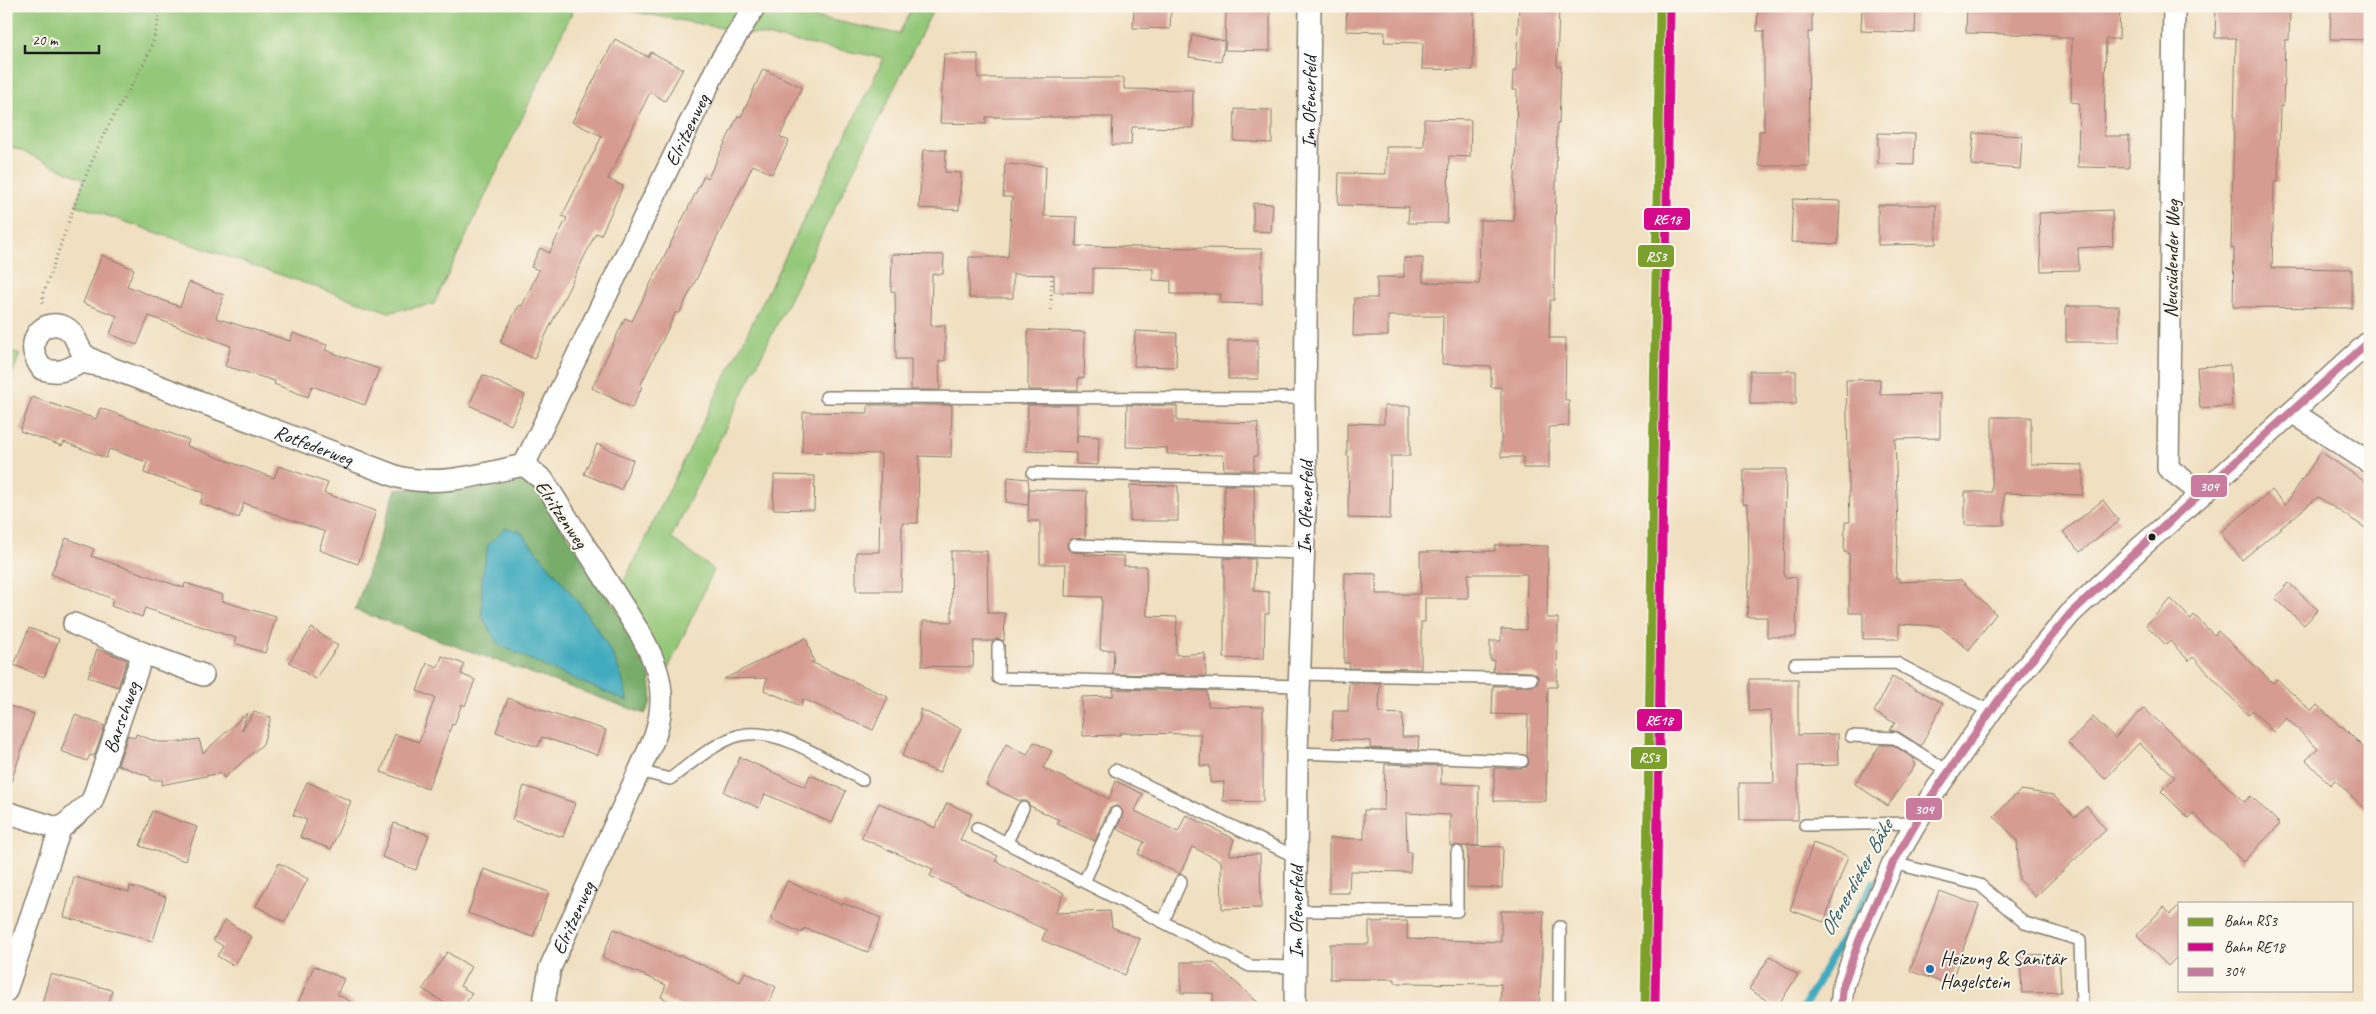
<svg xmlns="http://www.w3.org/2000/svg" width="2376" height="1014" viewBox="0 0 2376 1014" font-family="Caveat,sans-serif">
  <rect width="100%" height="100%" fill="#fbf7ec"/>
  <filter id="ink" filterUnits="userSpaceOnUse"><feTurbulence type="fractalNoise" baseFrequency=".02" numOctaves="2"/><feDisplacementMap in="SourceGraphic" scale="10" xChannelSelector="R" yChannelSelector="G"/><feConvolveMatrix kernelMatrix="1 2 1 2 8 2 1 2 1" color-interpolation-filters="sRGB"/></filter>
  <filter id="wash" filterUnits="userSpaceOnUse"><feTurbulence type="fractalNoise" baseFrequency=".0096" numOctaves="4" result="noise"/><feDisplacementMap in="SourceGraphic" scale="20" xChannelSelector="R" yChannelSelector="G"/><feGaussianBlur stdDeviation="1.12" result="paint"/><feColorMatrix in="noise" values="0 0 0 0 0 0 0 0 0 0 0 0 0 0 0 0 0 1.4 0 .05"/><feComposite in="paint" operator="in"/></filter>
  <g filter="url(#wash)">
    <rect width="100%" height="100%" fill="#f0dfc0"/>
    <path fill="#94c879" stroke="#58724a" d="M6,6h569l-141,298 -45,8 -313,-107 8,-26 -78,-35z
      M603,6h158l138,28 14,-28h22l-264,532 43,32 -53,114 -45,-87 268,-539z
      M6,349l14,5 -14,36z"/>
    <path fill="#77ac69" stroke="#4a6442" d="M505,478h12l20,12 97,145 16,42 2,23 -7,14 -290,-104 41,-121h21z"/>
    <path fill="#3faabe" stroke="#2e636d" d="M505,528l15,3c36,46 101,111 107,170l-72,-30 -57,-27 -16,-28v-39l6,-32z"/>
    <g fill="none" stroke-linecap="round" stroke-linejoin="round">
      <path stroke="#3faabe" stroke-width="8" d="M1803,1008l71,-125"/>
    </g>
    <g id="blocks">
      <path fill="#d69c92" d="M1134,6h37l-1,23 -37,-1z
        M1226,6h44v45l-45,-1z
        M1347,6h127l-1,64 -51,-1 1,-26 -39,-1 1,-10 -39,-1z
        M1519,6h40l-2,60h4l-2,58 -2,-1 -3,177h-4l-1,38h17l-1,62h4v26l-20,1v41h-26v-11h-22v-70h-10v-21l-49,-2 1,-48h-55v20h-35l1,-38h23v-21h27v-19h19v24l56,2 1,-64 34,1 3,-131h-5l1,-19h3z
        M1758,6h54v26h-4l1,134h-50v-35h5v-100h-7z
        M1862,6h54l-1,27 -54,-2z
        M1967,6h153l-1,33h-13l-2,97h25v32l-51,-1 1,-64 -8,-1 1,-64h-15v-3l-91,-2z
        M2216,6l74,1 -1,33h-4l-2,67 -3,-1 -2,76h-4l-2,86 80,1v39l-119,-1 1,-59h-3l5,-210h-21z
        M2331,6l39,1v33l-40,-1z
        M1192,35l33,6 -4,21 -32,-5z
        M615,39l33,18 3,-5 32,17 -18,32 -15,-9 -42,87 15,7 -22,49 -5,-2 -62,126 -34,-17 19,-37 3,1 17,-36 -8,-3 9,-19 9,5 18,-35 -5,-2 40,-80 -30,-14z
        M944,54h34v24h146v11l69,1v38l-61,-1 -1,18h-19l1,-28h-127v7l-46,-1z
        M763,69l39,18 -22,50 9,4 -17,33 -19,-9 -74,149 -3,-2 -36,74 2,1 -10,21 -40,-20 33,-70 7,3 72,-145 4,2 30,-62 3,1z
        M1235,109l37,1v33l-38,-2z
        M1424,119l47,1 -1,37 -21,-1 -2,67h-39l1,-16 -71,-2 1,-32 47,1v-27h38z
        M1878,133l37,1 -1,31 -36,-1z
        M1974,133l48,3 -2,33 -49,-4z
        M923,150h23l-1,22 16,1 -2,37 -40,-2z
        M1005,164l41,2 -2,50 33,1 -1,29 186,3v55l-42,-1 1,-9h-50v-13l-18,-1v-11l-60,-1v25l-39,-1v-17l-41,-1v24h-44v-41h39l4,-60h-9z
        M1793,199l47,2 -2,43 -47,-2z
        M1253,203l20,1 -2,28 -18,-1z
        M1878,205h58v39l-58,1z
        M2112,210l1,36 -35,2 1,22 -38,1 -2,-58z
        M892,254l52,1 -1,19h-11l-1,52 14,-1v36h-6l1,29h-29v-31h-15l-1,-67 -4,-1z
        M102,255l32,14 -7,17 53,21 9,-25 35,13 -8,23 74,23 3,-8 34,12 -2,5 54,19 -14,36 -53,-19 -4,11 -34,-13 1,-3 -50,-15 6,-20 -82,-30 -12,29 -27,-11 7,-18 -34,-13z
        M2066,306h53v36h-53z
        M1028,330l57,2 -1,46h-6v12h-50z
        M1135,331l42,2 -1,34 -42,-1z
        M1228,340h30v39h-30z
        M2230,365l2,41 -32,2 -3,-41z
        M1750,371h46v33h-46z
        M483,375l42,20 -14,30 -42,-20z
        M1880,379v16l60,-1v44l-45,1 3,88 -2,51h3v4l62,-2 35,34 -27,36 -30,-24 -40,-2v15h-36v-26h-14v-60l-5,-1 1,-30h5l-4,-142z
        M32,397l64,22 4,-11 89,32 -2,6 87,32 5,-12 49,17 -4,10 52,18 -18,53 -39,-14 6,-18 -81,-29 -5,15 -39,-15 4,-10 -60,-20 3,-11 -38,-13 -3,9 -42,-16 -2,4 -42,-15z
        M868,405h84l-1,52 -32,-1 -1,67h-16l-1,68h-45v-39h23l2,-98 -79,-2 1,-40 65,1z
        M1028,405h49v38v-8l22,2 -1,28 -22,-1v-11l-50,-2z
        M1127,405l50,1v15l81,2 -1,33h-3v14h-30l-1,-15 -56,-1v-6l-41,-1z
        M1384,406h26v50h-19l-1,63 -42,-1 1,-62h-2v-33l37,1z
        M1992,417h39v47l52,1v30l-79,-2v32h-39v-33h27z
        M597,444l36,16 -12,30 -37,-16z
        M2321,452l49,33v46l-52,-34 -76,63 -22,-27 52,-43 13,15z
        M1744,469h42l-2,108 13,1 -1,59h-29v-20h-20l2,-40 -1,-73h-5z
        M774,475l41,1 -1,34 -41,-1z
        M1008,477l20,2 1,10 58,2 -2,47 -15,1 -3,5 1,5 5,3 12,1v2l39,1v10h22l1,50 30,1 -1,38 29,-2 1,23 -93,-2 1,-24h-14l2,-53 -37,-1 1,-32h-26v-43h-12l1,-32 -1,16 -22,-3z
        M1130,485l48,1v35h-48z
        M1224,485h30l1,59 -30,-1z
        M2103,500l16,21 -39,31 -17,-20z
        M66,538l28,11 -3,7 93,32 1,-5 38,12 -1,6 54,16 -11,36 -31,-10 2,-5 -91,-30 -3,9 -31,-11 2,-7 -62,-25z
        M1495,545l53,1 -1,72h11l-1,69h-9l-2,114h-52v-33h28l5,-1 2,-5 -2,-6 1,-41 -36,-1 1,-28h38l7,-4v-6l-7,-4 -38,-1 1,-11h-4v-19h11v-12l25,1 1,-56h-59v24h-43v24h-4v47l-72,-1 1,-5h-6l1,-90 31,1v20h45l-1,-42 75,-1z
        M951,551h36l1,62h17l-1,28 -6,-2 -5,2h-19l-1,26 -51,-1 1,-45 29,1z
        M1224,558l31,1 -1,32 15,1v22h-4l-1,45 -40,-1z
        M2289,583l29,27 -14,15 -29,-27z
        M2171,599l20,20 3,-4 20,20 4,-4 55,52 4,-4 34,32 6,-6 24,22 1,-1 28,28v60l-35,-34 -5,5 -24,-25 12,-11 -32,-31 -13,14 -21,-22 -4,5 -55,-58 -4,4 -19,-20 -4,4 -20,-20z
        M29,628l30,11 -15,38 -30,-12z
        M312,628l26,18 -23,33 -26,-17z
        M806,638l8,24h-3l77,35 -15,33 -70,-31 -2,7 -37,-16 3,-12 -43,1z
        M97,649l30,11 -9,27 -30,-10z
        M442,656l22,8 -3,10 14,6 -10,26 -3,-2 -8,21 -2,-1 -24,65 -47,-17 14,-38 24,8 16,-44 -18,-7 10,-28 11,4z
        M1892,677l51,26 -22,43 -22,-14 -9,-2 5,-7 -21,-11z
        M1749,679h49v56l40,-1 1,31 -41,1v54h-58l-1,-37h35l-3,-72h-22z
        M1349,683h31l-1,30 24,1 -1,23h17l-1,13 -48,-2v-7l-38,-2 1,-28h15z
        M1113,689l94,2 1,15 55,1v95l-40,-1 1,-19 -14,1v-17h-10l1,-32 -81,-1v2l-37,1 -1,-39 31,-1z
        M508,698l62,22 1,-1 35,11 -8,25 -56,-18 -4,10 -42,-15z
        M6,705l28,9 -24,71h-4z
        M2144,708l100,94 7,-6 29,28 -37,38 -50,-49 -5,5 -27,-27 14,-14 -36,-34 -34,36 -37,-36 25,-26 22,21z
        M920,709l41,20 -22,44 -37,-17 18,-37z
        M254,712l17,5 -8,27 -39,34 -3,-5 -60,12 2,-5h-13v-3l-32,-12 10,-30 7,3 1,-4 22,8h22l19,-3 4,14 44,-40 -5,17z
        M75,715l30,11 -11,30 -4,-1 -3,6 -26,-10z
        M1034,742l18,9 -9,17 66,31 7,-18 27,13 -8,17 43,21 8,-17 48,24 -5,16 31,-1 1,54 -39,1 -1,-48 -29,-14 -12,27 -42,-20 6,-12 -27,-13 6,-16 -4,-7h-4l-6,3 -14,32 -38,-17 2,-4 -29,-14 -3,-5h-7l-34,-16 20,-41 21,11z
        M1880,745h13l21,14 -1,4 2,2 -27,41 -33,-22z
        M740,757l65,30 5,-12 36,16 -14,32 -67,-29 -6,14 -35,-16z
        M1385,764l56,2v18l38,1 -1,61h-28v-31l-44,-2 1,39h4l-1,20 -60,-1 -1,22h-20v-55l35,1v-29h20z
        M307,782l44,19 -20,48 -31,-12 7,-17 -14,-5z
        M524,786l51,17 -12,34 -51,-17z
        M2021,790l32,5 22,22 12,-11 19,24 -71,67 -16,-18 -2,-39 -23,-24z
        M879,803l56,25 12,-25 25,11 -12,26 38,16 -3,5 69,32 -9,20 55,-2 2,16 28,12 -15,36 -83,-35 4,-10 -116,-54 3,-7 -72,-31z
        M152,811l45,16 -12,34 -45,-15z
        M394,823l35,12 -13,35 -34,-13z
        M1813,843l35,13 -24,66 -34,-12z
        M1468,846l35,1 -1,41 -35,-1z
        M279,863l29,16 -23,43 -29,-16z
        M484,869l65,23 -16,45 -65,-24z
        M74,877l55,15 1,-6 36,11 -13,44 -89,-24z
        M787,881l55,24 1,-2 38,15 -13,34 -64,-24 -2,5 -32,-14z
        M1939,891l40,14 -29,80 -40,-14z
        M2180,905v49l-12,12 -31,-31 27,-28 6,7z
        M1501,911h43l-5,97h-39l1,-24 -106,-1v-4h-65v-35h39v-22l38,-1v18l94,3z
        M225,920l27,17 -18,29 -17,-10 6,-10 -10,-6z
        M614,929l65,28 1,-2 60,27 5,-10 31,15 -10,21h-82l-23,-11 5,-12 -64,-28z
        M447,952l24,15 -11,19 12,7 -9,15h-11l-29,-19z
        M2059,954l2,38 -39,1 -2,-38z
        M1770,956l28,19 -21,32 -28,-18z
        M1181,962h32l51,46h-51v-15h-32z
        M314,966l30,13 -7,15 25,14h-66z
        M50,974l62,16 -4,18h-67z"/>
    </g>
  </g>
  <g filter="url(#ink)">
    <use href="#blocks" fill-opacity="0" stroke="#867e6e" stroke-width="1"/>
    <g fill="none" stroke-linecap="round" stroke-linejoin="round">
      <g stroke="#867e6e" stroke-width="14">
        <path id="lane" d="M826,397l479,1
          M1033,473l273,6
          M1074,545l229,8
          M998,646v32l301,8
          M1795,664l101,-1 95,49
          M1300,674l231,5
          M1851,736l44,2 54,34
          M1297,753l225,8
          M1115,770l181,87
          M639,771l31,8c20,-15 41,-33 64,-42 39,-15 95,25 128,43
          M1805,825l111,-2
          M977,828l273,138 46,1
          M1007,842l16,-34
          M1893,863l87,22 45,38 55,17 2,68
          M1084,882l32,-69
          M1296,911h161v-59
          M1163,922l18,-41
          M1559,1008l1,-81"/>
      </g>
      <g stroke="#867e6e" stroke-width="24">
        <g id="street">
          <path d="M2174,6l-6,462 34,26"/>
          <path id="s1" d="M111,368l-29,-6c-15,8 -23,12 -40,7 -4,-6 -7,-11 -8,-17 -3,-17 11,-32 28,-26 14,5 13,17 21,27 6,7 20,11 28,15l287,109c42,10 84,-3 126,-12"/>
          <path d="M2292,412l78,51"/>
          <path d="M74,624l69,29"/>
          <path d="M6,812l54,17 -54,162"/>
          <path id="s2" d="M60,829l32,-28 51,-148 60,22"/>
          <path id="s3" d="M543,1008l7,-40 105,-232c12,-40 6,-65 -14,-101l-98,-155 -19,-15 195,-402 36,-57"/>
          <path id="s4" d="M1295,1008l2,-255 9,-274 -1,-81 5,-392"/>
          <path d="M1841,1008l2,-22 16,-45 34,-78 38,-66 67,-96 72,-87 72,-68 60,-52 168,-153"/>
        </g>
      </g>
      <path stroke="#867e6e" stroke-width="3" stroke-dasharray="1 4" stroke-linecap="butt" d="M43,303v-9c19,-51 35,-104 58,-153 21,-47 55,-80 59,-135
        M1051,310l1,-38"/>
      <use href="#lane" stroke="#fff" stroke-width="11"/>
      <use href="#street" stroke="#fff" stroke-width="21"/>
      <g stroke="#fbf7ec" stroke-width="11">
        <path id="bus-1" d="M1841,1008l2,-22 16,-45 34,-78 38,-66 67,-96 72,-87 72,-68 228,-205"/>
      </g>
      <use href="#bus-1" stroke="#c87b9c" stroke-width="8"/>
      <g stroke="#fbf7ec" stroke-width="12">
        <path id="rail-1" d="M1645,1008l15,-1002"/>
      </g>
      <g stroke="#fbf7ec" stroke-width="12">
        <path id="rail-2" d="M1655,1008l15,-1002"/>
      </g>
      <use href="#rail-1" stroke="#7ca02b" stroke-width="9"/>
      <use href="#rail-2" stroke="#d7098b" stroke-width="9"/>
    </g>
  </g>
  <circle fill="#1c1c1c" stroke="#fbf7ec" stroke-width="2" cx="2152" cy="537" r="4.5"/>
  <circle fill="#1f6fb2" stroke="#fbf7ec" stroke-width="2" cx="1930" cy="969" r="5"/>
  <g text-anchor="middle" stroke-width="4" stroke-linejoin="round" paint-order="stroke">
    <g font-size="20" fill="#1c1c1c" stroke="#fbf7ec">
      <text dy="7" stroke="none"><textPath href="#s4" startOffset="906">Im Ofenerfeld</textPath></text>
      <text dy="7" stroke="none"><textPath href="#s3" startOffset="981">Elritzenweg</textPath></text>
      <text transform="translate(2171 259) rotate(-89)" y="7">Neusüdender Weg</text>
      <text dy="7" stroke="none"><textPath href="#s1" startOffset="421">Rotfederweg</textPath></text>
      <text dy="7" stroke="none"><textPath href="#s4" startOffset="501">Im Ofenerfeld</textPath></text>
      <text transform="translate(562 514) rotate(56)" y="7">Elritzenweg</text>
      <text dy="7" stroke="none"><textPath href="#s2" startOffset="131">Barschweg</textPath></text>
      <text dy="7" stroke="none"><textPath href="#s4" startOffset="96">Im Ofenerfeld</textPath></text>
      <text dy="7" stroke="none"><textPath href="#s3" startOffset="96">Elritzenweg</textPath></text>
    </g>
    <g font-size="20" fill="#1c1c1c" stroke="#fbf7ec" text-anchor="start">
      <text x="1940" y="965">Heizung &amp; Sanitär<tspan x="1940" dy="23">Hagelstein</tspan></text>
    </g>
    <g font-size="21" font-style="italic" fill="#2c5c65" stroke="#fbf7ec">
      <text transform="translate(1856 878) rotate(-61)" y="7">Ofenerdieker Bäke</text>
    </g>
  </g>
  <g stroke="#fbf7ec" stroke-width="2">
    <rect x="1643" y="207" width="48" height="24" rx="5" fill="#d7098b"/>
    <rect x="1637" y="244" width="38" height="24" rx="5" fill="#7ca02b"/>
    <rect x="2190" y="474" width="38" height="24" rx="5" fill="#c87b9c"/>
    <rect x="1636" y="708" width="47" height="24" rx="5" fill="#d7098b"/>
    <rect x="1630" y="746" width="38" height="24" rx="5" fill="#7ca02b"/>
    <rect x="1905" y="797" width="38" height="24" rx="5" fill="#c87b9c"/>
  </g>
  <g font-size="14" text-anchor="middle" font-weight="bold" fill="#fff">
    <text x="1667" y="224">RE18</text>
    <text x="1656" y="261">RS3</text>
    <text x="2209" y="491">304</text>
    <text x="1659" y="725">RE18</text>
    <text x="1649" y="762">RS3</text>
    <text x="1924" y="814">304</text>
  </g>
  <rect width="2376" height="1014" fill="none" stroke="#fbf7ec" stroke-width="25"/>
  <rect x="2178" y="902" width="175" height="90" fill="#fbf7ec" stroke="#a29f99"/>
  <rect x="2188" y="918" width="25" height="8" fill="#7ca02b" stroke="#a29f99"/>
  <text x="2224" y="926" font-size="15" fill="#1c1c1c">Bahn RS3</text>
  <rect x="2188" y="943" width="25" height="8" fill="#d7098b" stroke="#a29f99"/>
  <text x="2224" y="952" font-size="15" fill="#1c1c1c">Bahn RE18</text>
  <rect x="2188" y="968" width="25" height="8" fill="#c87b9c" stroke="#a29f99"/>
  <text x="2224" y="976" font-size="15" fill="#1c1c1c">304</text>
  <path d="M25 45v8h74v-8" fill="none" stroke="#1c1c1c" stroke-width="2.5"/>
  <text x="32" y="45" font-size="15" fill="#1c1c1c" stroke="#fbf7ec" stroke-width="4" paint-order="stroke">20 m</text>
</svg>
